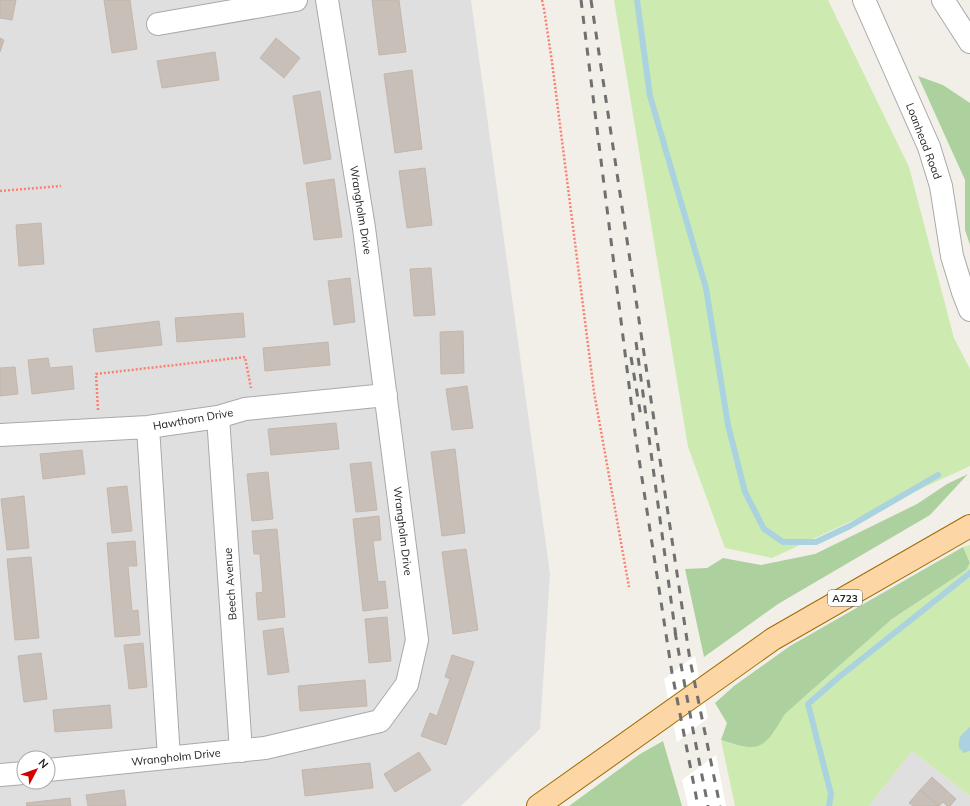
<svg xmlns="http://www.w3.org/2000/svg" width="970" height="806" viewBox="0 0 970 806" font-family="Mulish,sans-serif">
  <rect width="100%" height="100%" fill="#f2efe9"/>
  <path fill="#e0dfdf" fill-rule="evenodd" d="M0,0h471l79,574 -10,155 -79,77h-461zM24,758h24v24h-24z
    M912,751l58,45v10h-101z"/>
  <path fill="#cdebb0" d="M614,0h214l81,167 45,171 16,31v97l-198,92 -47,-10 -37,-101z
    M970,545v251l-58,-45 -43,55h-134l-14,-66 14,5 38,-12 12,-19 107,-95 74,-49 4,-7 -7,-16z"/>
  <path fill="#add19e" d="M918,76l25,9 27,18v142l-5,-15v-50z
    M968,474l-38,41 -152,89 -74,53 -19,-88 22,-1 16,-10 38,7 54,-11 102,-50 30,-20z
    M963,547l7,16 -4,7 -74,49 -107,95c-21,34 -23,40 -64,26l6,-17 -12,-20 19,-17 56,-40z
    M663,741l19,65h-113l71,-52z"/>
  <path fill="#aad3df" d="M970,727v24l-6,2 -5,-5c-1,-12 2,-13 11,-21z"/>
  <path fill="#fff" d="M695,656l13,62 -31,24 -13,-63z
    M716,755l10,51h-38l-6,-26z"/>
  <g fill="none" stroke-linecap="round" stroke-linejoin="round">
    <path stroke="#aad3df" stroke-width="6" d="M637,0l13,96 56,192 22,137 17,67 19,37 19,13h33l34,-16 88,-51
      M829,806l2,-12 -23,-90 31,-27 131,-104"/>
  </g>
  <path fill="#c7bfb8" stroke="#c4b6ab" d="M0,0h16l-4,20 -12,-2z
    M104,0h26l7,49 -25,4z
    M372,0h27l7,52 -27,3z
    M0,38l4,2 -4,12z
    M276,38l24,20 -16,20 -24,-20z
    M215,52l4,28 -57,8 -5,-27z
    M412,70l10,79 -27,4 -11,-79z
    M320,91l11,68 -27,5 -11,-68z
    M425,168l7,57 -25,3 -8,-57z
    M334,179l8,58 -28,3 -8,-57z
    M41,223l3,41 -25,2 -3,-41z
    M431,268l4,47 -21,1 -4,-47z
    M350,278l5,44 -21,3 -6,-44z
    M243,313l2,24 -68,5 -2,-24z
    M159,321l3,24 -66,7 -3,-23z
    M463,331l1,42 -23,1 -1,-42z
    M328,342l2,23 -65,6 -2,-23z
    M48,358l2,10 22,-2 2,23 -42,5 -4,-34z
    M15,367l3,27 -18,2v-28z
    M467,386l6,42 -21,2 -6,-41z
    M336,423l3,26 -68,6 -3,-26z
    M455,449l10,84 -23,3 -11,-84z
    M82,450l3,24 -42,5 -3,-25z
    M371,462l6,48 -21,2 -6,-48z
    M268,472l5,47 -21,2 -5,-47z
    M127,486l5,45 -20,2 -5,-45z
    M24,496l5,52 -22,2 -6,-51z
    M379,516l2,24 -8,1 5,41 7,-1 3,27 -25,3 -10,-92z
    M277,529l8,88 -27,3 -2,-27 7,-1 -3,-38h-6l-2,-23z
    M135,541l2,25h-9l4,45 6,-1 2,25 -25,2 -8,-94z
    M466,549l12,81 -25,4 -11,-82z
    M31,557l8,81 -24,2 -8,-81z
    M387,617l4,44 -22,2 -4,-44z
    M283,628l6,44 -21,3 -5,-44z
    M143,643l4,44 -18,2 -5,-44z
    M41,653l6,46 -23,3 -6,-46z
    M452,655l22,7 -28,83 -25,-9 9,-23 7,3 13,-37 -5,-2z
    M365,680l2,26 -67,5 -2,-25z
    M110,705l2,23 -57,4 -2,-22z
    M419,752l12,18 -36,22 -11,-18z
    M370,763l3,25 -68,8 -3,-26z
    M932,777l24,22 -6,7h-3l-4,-4 -4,4 -19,-16z
    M124,790l2,16h-38l-2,-11z
    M920,790l19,16h-26l-4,-3z
    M70,798l1,8h-44l-1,-3z"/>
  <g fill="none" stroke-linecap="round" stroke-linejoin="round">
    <g stroke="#a9a9a9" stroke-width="24">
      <path id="minor" d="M864,0l65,147 12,39 11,70 11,36 7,18
        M943,0l27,42
        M158,24l138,-24
        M218,417l23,334
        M148,427l21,331
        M0,435l148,-8 70,-10 27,-8 141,-14
        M48,770l217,-22 115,-27 27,-37 10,-44 -53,-412 -37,-228
        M0,775l24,-2"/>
    </g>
    <g stroke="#a06b00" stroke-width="24">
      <path id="primary" d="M538,806l235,-167 197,-113"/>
    </g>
    <path stroke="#fa8072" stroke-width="2.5" stroke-dasharray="2 2" stroke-linecap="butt" d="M542,0l2,9 8,53 42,330 35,195
      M0,191l61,-5
      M98,410l-2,-36 149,-17 6,31"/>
    <use href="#minor" stroke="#fff" stroke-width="22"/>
    <use href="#primary" stroke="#fcd6a4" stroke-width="22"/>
    <path stroke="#707070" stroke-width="3" stroke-dasharray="8 8" stroke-linecap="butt" d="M581,0l54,433 37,240 26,133
      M591,0l99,660 30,146
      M636,342l40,295
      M631,357l10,60
      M675,632l18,98 15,76"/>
  </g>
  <g text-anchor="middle" stroke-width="3" stroke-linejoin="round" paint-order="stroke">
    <rect fill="#fff" stroke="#646464" stroke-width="1" x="828" y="590" width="34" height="16" rx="3"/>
    <g font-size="10" font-weight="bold" fill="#222">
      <text x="845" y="602">A723</text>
    </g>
    <g font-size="11" fill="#222" stroke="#fff">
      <text transform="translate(924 141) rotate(69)" y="4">Loanhead Road</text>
      <text transform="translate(361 210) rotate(81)" y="4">Wrangholm Drive</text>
      <text transform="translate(193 419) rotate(-10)" y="4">Hawthorn Drive</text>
      <text transform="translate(403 531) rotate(83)" y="4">Wrangholm Drive</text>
      <text transform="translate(230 584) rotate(-94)" y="4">Beech Avenue</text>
      <text transform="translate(176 757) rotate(-6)" y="4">Wrangholm Drive</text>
    </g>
  </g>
  <g transform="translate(36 770) rotate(49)"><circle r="19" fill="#ffffff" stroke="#a7a7a7"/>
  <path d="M0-3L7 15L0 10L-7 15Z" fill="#d40000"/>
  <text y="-6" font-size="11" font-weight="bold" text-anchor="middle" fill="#222222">N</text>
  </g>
</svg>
